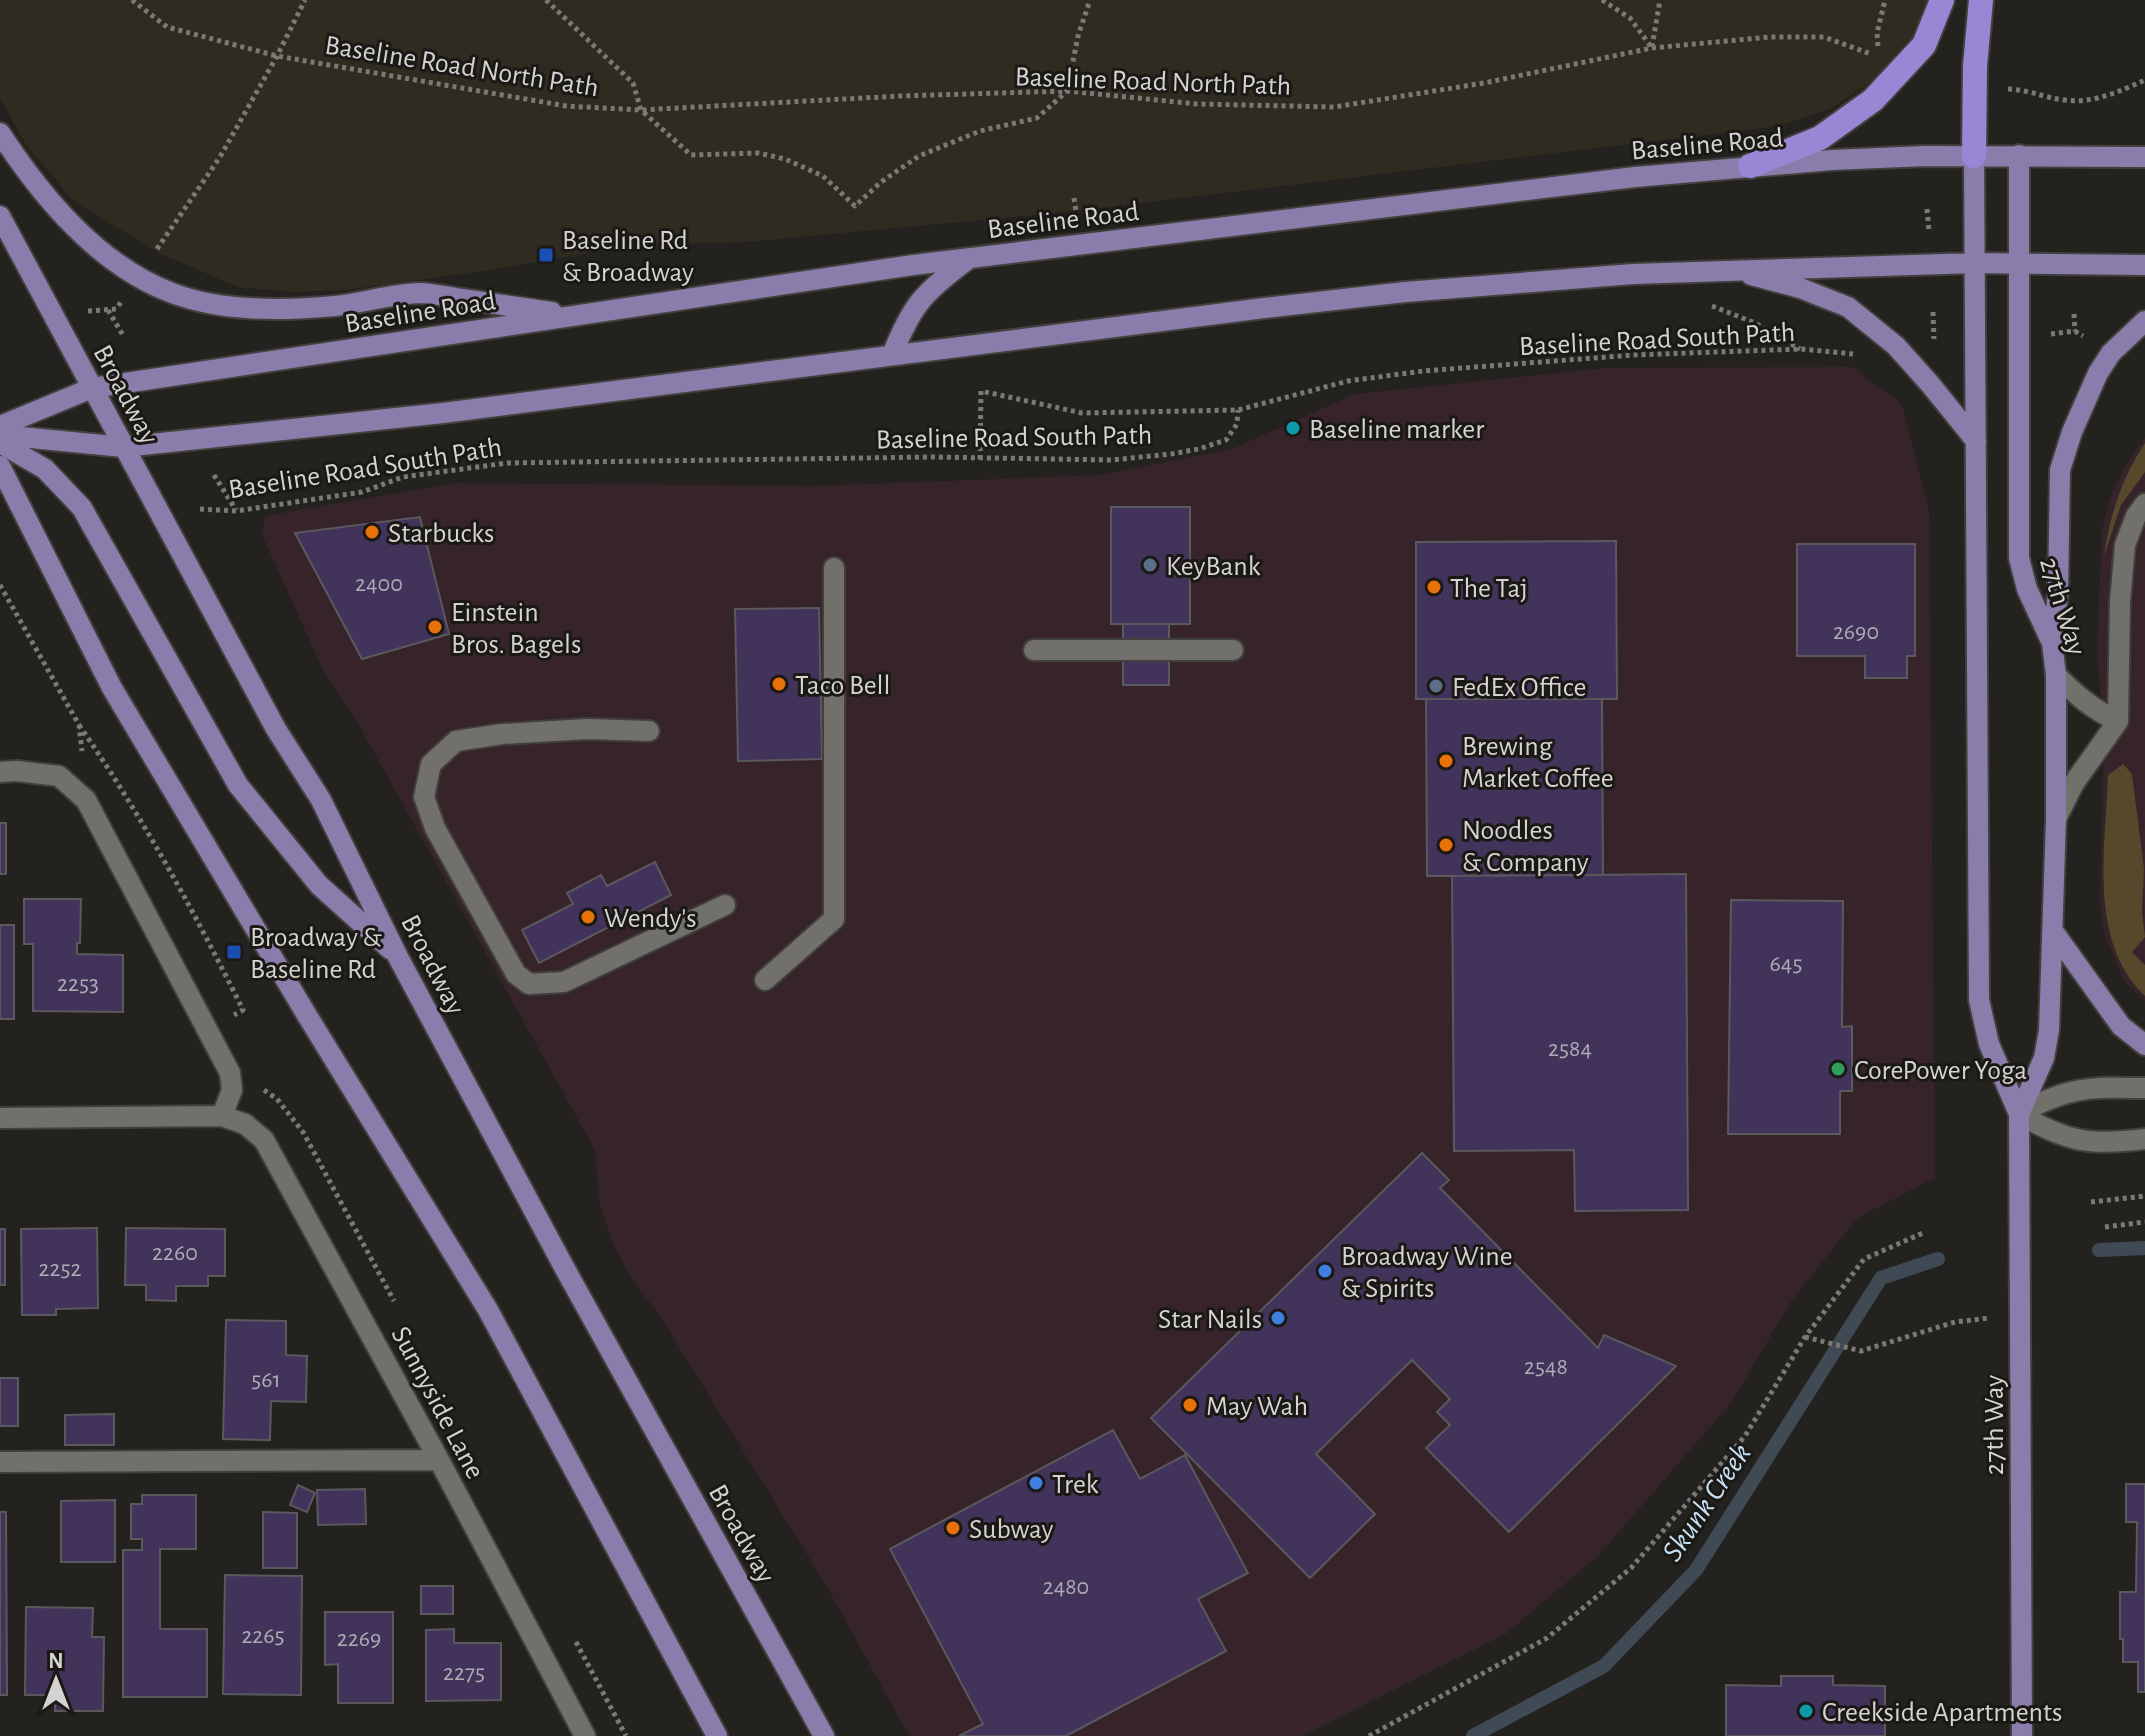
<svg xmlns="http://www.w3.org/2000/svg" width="2145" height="1736" viewBox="0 0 2145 1736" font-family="'Alegreya Sans',sans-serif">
  <rect width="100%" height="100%" fill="#24221e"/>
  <path fill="#36242a" d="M1852,367l50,37 27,107 6,667 -78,40 -67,85 -59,100 -132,152 -92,78 -204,103h-394l-82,-149 -169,-274 -24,-30 -21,-39 -13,-39 -5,-55 -235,-423 -37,-57 -61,-135 3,-19 190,-33 362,3 283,-11 132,-26 123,-55 251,-26z
    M2145,437v564l-22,-22 -19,-45 -4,-35 4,-159 -7,-89 5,-121 7,-29 15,-33z"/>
  <path fill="#2f2b21" d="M0,0h1933l-18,40 -29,32 -56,37 -51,17 -713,86 -321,30 -114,3 -127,23 -159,22 -53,2 -54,-5 -79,-34 -84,-51 -49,-57 -26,-47z"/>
  <path fill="#56492b" d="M2145,443v29l-24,33 -17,51c6,-42 18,-78 41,-113z
    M2123,764l9,10 12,95 -2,42 3,26 -13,15 13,13v31c-58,-55 -39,-150 -37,-221z"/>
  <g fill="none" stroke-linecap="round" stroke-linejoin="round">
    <path stroke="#404a54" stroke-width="14" d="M2099,1250l46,-2
      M1473,1736l131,-70 92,-96 185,-292 57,-19"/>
  </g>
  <path fill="#41335a" stroke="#5a595e" stroke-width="2" d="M1111,507h79v117h-79z
    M420,517l29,117 -87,25 -67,-126z
    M1616,541l1,158h-201v-157z
    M1797,544h118v112h-8v22h-42v-22h-68z
    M819,608l3,151 -84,2 -3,-152z
    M1123,624h46v61h-46z
    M1426,699h176l1,176 -176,1z
    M0,823h6v51h-6z
    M655,862l16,33 -132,68 -17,-33 51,-26 -6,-11 34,-18 6,11z
    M1686,874l2,336 -113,1 -1,-61 -120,1 -2,-275z
    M24,899h57l-1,44h-3v11l46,1v57l-90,-1v-67h-9z
    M1731,900l112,1 -1,126 10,-1v65h-12v43h-112z
    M0,925h14v94h-14z
    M1422,1153l27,27 -9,8 158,160 6,-13 72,31 -167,166 -83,-84 24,-23 -13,-13 13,-13 -38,-39 -96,94 59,60 -65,64 -159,-160z
    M97,1228l1,80 -42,1v6h-34l-1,-86z
    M126,1228l99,1v47h-17v10h-32v15l-30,-1v-15h-21z
    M0,1229h5v56h-5z
    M226,1320l60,1v34l21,1 -1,46 -35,-1 -1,39 -47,-1z
    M0,1378h18v48h-18z
    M114,1414v31h-49v-30z
    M1113,1430l27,49 45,-24 63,118 -50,26 28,52 -160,85h-107l24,-12 -93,-175z
    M2126,1484h19v208h-7v-30h-15v-23h-3v-47h16l1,-70h-11z
    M298,1485l17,8 -8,19 -17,-7z
    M365,1489l1,35 -48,1 -1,-35z
    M142,1495h54v54h-36v80h47v68h-84v-147h19v-11h-11v-35h11z
    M115,1500v62h-54v-61z
    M0,1512h6l1,183h-7z
    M263,1512l34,1v55h-34z
    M225,1575l77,1 -1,119 -78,-1z
    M421,1586h32v28h-32z
    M26,1607l67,1 -1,29h12l-1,74h-48v-16h-30z
    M325,1612h68v91h-55v-39l-13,1z
    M454,1629v14h47v57l-75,1v-71z
    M1781,1676h52v9l52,1v50h-159v-51l55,1z"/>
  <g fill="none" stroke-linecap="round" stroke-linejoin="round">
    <g stroke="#41403c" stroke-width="24">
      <path id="minor" d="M1034,650h199
        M2056,675c19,19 37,35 62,46
        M649,731l-62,-2 -85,5 -46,7 -25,23 -7,33 11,31 81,146 13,10 35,-2 161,-77
        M0,772l17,-1 42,5 27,24 144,273 2,17 -10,26
        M2056,819l18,-36 44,-62 2,-119 5,-57 11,-29 9,-12
        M765,980l69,-61v-351
        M2145,1088c-54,-1 -77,-2 -126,26 48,28 71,32 126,25
        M0,1118l222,-2 23,8 19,16 175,320 146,276
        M0,1462l439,-2"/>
    </g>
    <g stroke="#41403c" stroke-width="24">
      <path id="major" d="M0,133c42,64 98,132 172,160 50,19 110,18 163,13 28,-3 56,-12 84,-13 14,0 29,4 43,6 30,4 60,9 90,13
        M2019,155v403l8,31 25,54 4,32v144l-7,211 -5,28 -25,56 3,622
        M1974,156l5,844 10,44 30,70
        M0,216l276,513 45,71 77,157 166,310 260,469
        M1751,275l49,13 48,19 48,39 34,38 46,57
        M892,355c20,-50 31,-62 75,-95
        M0,426l92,-38 821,-123 722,-88 197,-17 93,-4 220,1
        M0,435l123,12 320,-34 821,-105 141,-16 228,-18 342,-11 170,2
        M0,443l45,26 37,39 156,277 81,100 71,64
        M0,466l112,222 196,329 180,293 229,426
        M2052,643l6,-50 2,-123 12,-38 26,-59 13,-20 34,-32
        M2053,931l68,95 24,19"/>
    </g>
    <g stroke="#41403c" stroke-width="28">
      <path id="highway" d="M1974,156l1,-90 6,-66
        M1750,166l70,-28 53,-38 51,-55 18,-45"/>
    </g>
    <path stroke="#7b7976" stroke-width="5" stroke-dasharray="4 4" stroke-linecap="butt" d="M132,0l35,27 110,29 289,50 75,4 259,-14 167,-5 130,13 137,3 150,-24 168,-35 117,-11h55l47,17
      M546,0l87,83 8,27 50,45 67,-2 27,6 38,17 32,30 26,-24 38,-26 61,-25 57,-13 30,-27 11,-55 12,-36
      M1602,0l28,18 22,30
      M1878,46l-1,-13 8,-33
      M1652,47l8,-47
      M2008,89c23,1 36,9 57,11 27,4 56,-9 80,-20
      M1074,198l2,14
      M1927,209l2,22
      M157,249l63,-92 57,-101 28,-56
      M1712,306l43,17 45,26
      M108,310l16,27
      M88,311l28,-2 5,-7
      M1933,312l1,27
      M2074,314l1,17
      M2051,334l24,-3 8,5
      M980,459l1,-68 101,22 156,-3 110,-29 75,-10 210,-16 168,-6 52,5
      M214,475l22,35
      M200,509l36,2 126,-19 41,-15 104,-14 426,-6 179,3 59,-6 28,-5 27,-9 11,-16 1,-14
      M0,585l79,140 3,26
      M79,725c63,91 115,186 164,285l-9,5
      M264,1090l13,9 26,33 91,169
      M2091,1202l54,-6
      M2105,1227l40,-5
      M1805,1337l56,14 94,-29 35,-4
      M576,1642l50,94
      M1369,1736l178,-98 84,-70 114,-132 60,-99 59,-78 59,-26"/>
    <use href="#minor" stroke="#72706b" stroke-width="20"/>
    <use href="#major" stroke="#897eab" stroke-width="20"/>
    <use href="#highway" stroke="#9887d5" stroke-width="24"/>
  </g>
  <g fill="#1a4fb4" stroke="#1b1915" stroke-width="3">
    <rect x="538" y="247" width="16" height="16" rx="4"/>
    <rect x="226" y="944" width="16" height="16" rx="4"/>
  </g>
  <g fill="#0f9aa8" stroke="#1b1915" stroke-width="3">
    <circle cx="1293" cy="428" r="8"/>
    <circle cx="1806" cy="1711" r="8"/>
  </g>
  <g fill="#e8710a" stroke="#1b1915" stroke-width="3">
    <circle cx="372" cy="532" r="8"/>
    <circle cx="1434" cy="587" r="8"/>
    <circle cx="435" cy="627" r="8"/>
    <circle cx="779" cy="684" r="8"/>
    <circle cx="1446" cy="761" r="8"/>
    <circle cx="1446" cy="845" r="8"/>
    <circle cx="588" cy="917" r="8"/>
    <circle cx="1190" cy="1405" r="8"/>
    <circle cx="953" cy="1528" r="8"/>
  </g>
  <g fill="#5c6f8a" stroke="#1b1915" stroke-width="3">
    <circle cx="1150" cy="565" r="8"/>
    <circle cx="1436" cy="686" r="8"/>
  </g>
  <circle fill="#2e9e5b" stroke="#1b1915" stroke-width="3" cx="1838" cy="1069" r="8"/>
  <g fill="#3f7fe0" stroke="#1b1915" stroke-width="3">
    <circle cx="1325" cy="1271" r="8"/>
    <circle cx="1278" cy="1318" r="8"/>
    <circle cx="1036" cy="1483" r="8"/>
  </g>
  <g text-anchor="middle" stroke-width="6" stroke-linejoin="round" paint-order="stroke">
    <g font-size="24" fill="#b0abb3">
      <text x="379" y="591">2400</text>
      <text x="1856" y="639">2690</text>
      <text x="1786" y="971">645</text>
      <text x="78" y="991">2253</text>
      <text x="1570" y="1056">2584</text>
      <text x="175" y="1260">2260</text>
      <text x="60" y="1276">2252</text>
      <text x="1546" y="1374">2548</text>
      <text x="266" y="1387">561</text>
      <text x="1066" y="1594">2480</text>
      <text x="263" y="1643">2265</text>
      <text x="359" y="1646">2269</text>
      <text x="464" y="1680">2275</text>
    </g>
    <g font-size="28" fill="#d5d3d1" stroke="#1b1915">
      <text transform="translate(462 65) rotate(9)" y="10">Baseline Road North Path</text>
      <text transform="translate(1153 80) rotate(2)" y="10">Baseline Road North Path</text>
      <text transform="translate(1707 143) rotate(-5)" y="10">Baseline Road</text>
      <text transform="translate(1063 219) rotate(-7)" y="10">Baseline Road</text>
      <text transform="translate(420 311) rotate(-9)" y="10">Baseline Road</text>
      <text transform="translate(1657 338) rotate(-3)" y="10">Baseline Road South Path</text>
      <text transform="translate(127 394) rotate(62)" y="10">Broadway</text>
      <text transform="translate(1014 436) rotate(-1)" y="10">Baseline Road South Path</text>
      <text transform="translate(365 467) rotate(-9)" y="10">Baseline Road South Path</text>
      <text transform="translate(2064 606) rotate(73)" y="10">27th Way</text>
      <text transform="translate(434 964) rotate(63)" y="10">Broadway</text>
      <text transform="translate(439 1402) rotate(62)" y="10">Sunnyside Lane</text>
      <text transform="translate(1993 1425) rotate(-90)" y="10">27th Way</text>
      <text transform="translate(743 1533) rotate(61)" y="10">Broadway</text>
    </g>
    <g font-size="28" fill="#d5d3d1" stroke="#1b1915" text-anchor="start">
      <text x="562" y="249">Baseline Rd<tspan x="562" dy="32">&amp; Broadway</tspan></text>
      <text x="1309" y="438">Baseline marker</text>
      <text x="388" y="542">Starbucks</text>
      <text x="1166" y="575">KeyBank</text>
      <text x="1450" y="597">The Taj</text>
      <text x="451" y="621">Einstein<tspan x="451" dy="32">Bros. Bagels</tspan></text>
      <text x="795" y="694">Taco Bell</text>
      <text x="1452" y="696">FedEx Office</text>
      <text x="1462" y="755">Brewing<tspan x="1462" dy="32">Market Coffee</tspan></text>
      <text x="1462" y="839">Noodles<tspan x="1462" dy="32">&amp; Company</tspan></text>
      <text x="604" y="927">Wendy's</text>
      <text x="250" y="946">Broadway &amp;<tspan x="250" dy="32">Baseline Rd</tspan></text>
      <text x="1854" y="1079">CorePower Yoga</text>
      <text x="1341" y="1265">Broadway Wine<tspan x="1341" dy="32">&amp; Spirits</tspan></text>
      <text x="1262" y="1328" text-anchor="end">Star Nails</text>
      <text x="1206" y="1415">May Wah</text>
      <text x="1052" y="1493">Trek</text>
      <text x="969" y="1538">Subway</text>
      <text x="1822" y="1721">Creekside Apartments</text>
    </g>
    <g font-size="30" font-style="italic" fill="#c6dff3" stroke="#1b1915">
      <text transform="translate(1706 1502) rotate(-56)" y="10">Skunk Creek</text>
    </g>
  </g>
  <g transform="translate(56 1680)" stroke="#1b1915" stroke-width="6" paint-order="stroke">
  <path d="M0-6L14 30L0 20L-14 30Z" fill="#d5d3d1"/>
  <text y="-12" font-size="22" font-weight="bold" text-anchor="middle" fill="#d5d3d1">N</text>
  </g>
</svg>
